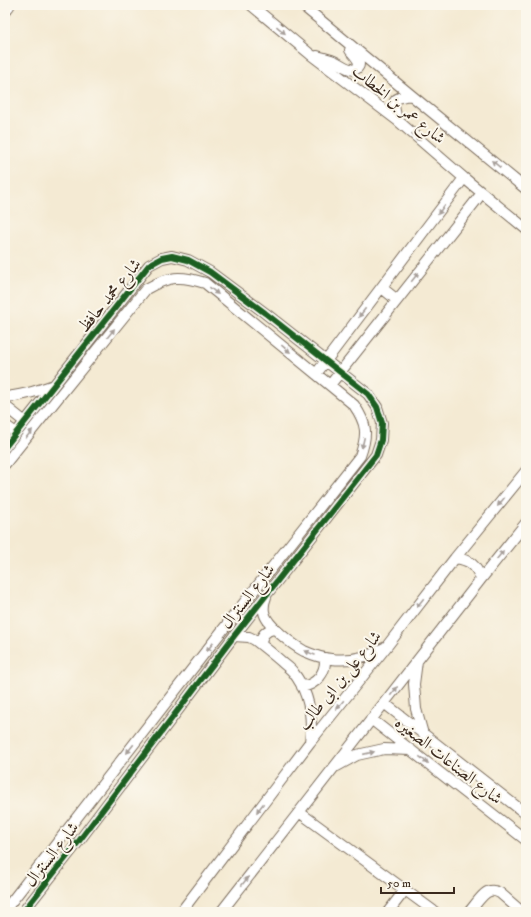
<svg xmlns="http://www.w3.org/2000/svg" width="531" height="917" viewBox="0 0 531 917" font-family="'IM FELL DW Pica',Amiri,serif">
  <rect width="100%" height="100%" fill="#fbf7ec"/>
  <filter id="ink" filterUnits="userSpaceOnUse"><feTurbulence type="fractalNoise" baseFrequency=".025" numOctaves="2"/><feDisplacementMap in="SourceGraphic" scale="8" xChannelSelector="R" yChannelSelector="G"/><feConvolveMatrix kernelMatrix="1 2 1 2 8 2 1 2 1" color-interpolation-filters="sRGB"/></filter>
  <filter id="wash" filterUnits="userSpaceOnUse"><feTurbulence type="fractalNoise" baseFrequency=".012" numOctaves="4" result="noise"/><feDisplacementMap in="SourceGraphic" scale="16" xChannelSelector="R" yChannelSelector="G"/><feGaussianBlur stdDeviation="0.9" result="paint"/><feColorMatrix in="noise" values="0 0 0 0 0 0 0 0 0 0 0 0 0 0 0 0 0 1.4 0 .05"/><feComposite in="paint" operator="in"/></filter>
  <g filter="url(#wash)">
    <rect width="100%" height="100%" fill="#f4ead3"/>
  </g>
  <g filter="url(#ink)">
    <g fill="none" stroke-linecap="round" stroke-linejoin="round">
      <g stroke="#7c6d5d" stroke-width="12">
        <path id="minor" d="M251,5l59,49 87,66 67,58 62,51
          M302,5l109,90 115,94
          M317,56c6,2 13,3 19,6 4,2 9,6 14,7 2,1 4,1 6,0 8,-6 -3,-15 -6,-19
          M397,120c-4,-18 -7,-22 14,-25
          M382,288l15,12
          M316,374l148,-196
          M330,385l152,-192
          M5,397c17,-1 32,-6 49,-12
          M5,406l20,16
          M5,425l11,8
          M5,447l144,-182 13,-7 10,-2 16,4 22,12 55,41 103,81 9,13 5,16 -1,17 -5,15 -142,181 -155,205 -56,71
          M5,464l52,-65 89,-110c23,-13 34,-14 59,-6l149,122c13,19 14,29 6,51l-150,190 -205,264
          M455,558c15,2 21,7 26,21
          M266,597c-2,5 -3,9 -2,15 2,13 29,33 40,39 9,4 18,7 27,8 18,2 36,-1 53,-11
          M234,636l15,1 6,3c9,7 18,14 27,22 3,3 8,6 11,10 16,20 20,45 17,70
          M261,644c0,-8 4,-14 13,-15
          M417,661l-3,23 2,25 7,25
          M302,687c15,-3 24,-14 23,-29
          M384,703l142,111
          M371,719l155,121
          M337,766l20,-11 27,-6 27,1
          M299,812l136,100
          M181,912l129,-170 77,-96 68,-88 71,-87
          M221,912l260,-333 45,-56
          M388,912l17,-22
          M469,912c5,-5 14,-20 21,-21 3,-1 6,0 10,2l22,19"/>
      </g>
      <g stroke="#7c6d5d" stroke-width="15">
        <path id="major" d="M5,9l3,-4"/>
      </g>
      <use href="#minor" stroke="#fff" stroke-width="10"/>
      <use href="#major" stroke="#fff" stroke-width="13"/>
      <g stroke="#fbf7ec" stroke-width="8">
        <path id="cycleway" d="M5,447l144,-182 13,-7 10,-2 16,4 22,12 55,41 103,81 9,13 5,16 -1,17 -5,15 -142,181 -155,205 -56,71"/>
      </g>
      <use href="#cycleway" stroke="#1b5e20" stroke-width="6"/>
    </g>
    <defs><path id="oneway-solid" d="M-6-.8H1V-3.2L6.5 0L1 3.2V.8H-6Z"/></defs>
    <g fill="#a79f9a">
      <use href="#oneway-solid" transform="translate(281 30) rotate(40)"/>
      <use href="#oneway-solid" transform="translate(416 137) rotate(41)"/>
      <use href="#oneway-solid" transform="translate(496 164) rotate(-141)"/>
      <use href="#oneway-solid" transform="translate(441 210) rotate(127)"/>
      <use href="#oneway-solid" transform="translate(415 277) rotate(-51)"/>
      <use href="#oneway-solid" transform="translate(214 291) rotate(39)"/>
      <use href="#oneway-solid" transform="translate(362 313) rotate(127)"/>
      <use href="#oneway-solid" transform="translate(111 333) rotate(-51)"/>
      <use href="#oneway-solid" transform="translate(286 349) rotate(39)"/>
      <use href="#oneway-solid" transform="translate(29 434) rotate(-52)"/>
      <use href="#oneway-solid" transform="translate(363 443) rotate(103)"/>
      <use href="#oneway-solid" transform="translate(501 502) rotate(129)"/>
      <use href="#oneway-solid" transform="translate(500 555) rotate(-51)"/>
      <use href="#oneway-solid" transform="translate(420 603) rotate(128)"/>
      <use href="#oneway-solid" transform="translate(210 647) rotate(128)"/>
      <use href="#oneway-solid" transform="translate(310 653) rotate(-158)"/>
      <use href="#oneway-solid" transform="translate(394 691) rotate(-52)"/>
      <use href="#oneway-solid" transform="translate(340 705) rotate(129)"/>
      <use href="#oneway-solid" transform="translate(130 749) rotate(128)"/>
      <use href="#oneway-solid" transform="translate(369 753) rotate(-13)"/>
      <use href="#oneway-solid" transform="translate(424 760) rotate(38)"/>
      <use href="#oneway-solid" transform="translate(260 808) rotate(127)"/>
      <use href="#oneway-solid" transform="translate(245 881) rotate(-52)"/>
    </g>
  </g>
  <g text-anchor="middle" stroke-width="4" stroke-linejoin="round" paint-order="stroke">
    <g font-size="17" fill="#3b2a1e" stroke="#fbf7ec">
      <text transform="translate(399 104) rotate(39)" y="6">شارع عمر بن الخطاب</text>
      <text transform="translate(109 295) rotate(-51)" y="6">شارع محمد حافظ</text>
      <text transform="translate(247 596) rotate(-52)" y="6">شارع السنترال</text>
      <text transform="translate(339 680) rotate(-51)" y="6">شارع على بن ابى طالب</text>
      <text transform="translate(449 760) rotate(38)" y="6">شارع الصناعات الصغيره</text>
      <text transform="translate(51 854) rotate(-52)" y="6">شارع السنترال</text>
    </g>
  </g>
  <rect width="531" height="917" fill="none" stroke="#fbf7ec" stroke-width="20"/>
  <path d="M381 887v6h73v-6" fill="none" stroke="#3b2a1e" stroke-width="2"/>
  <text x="387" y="887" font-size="12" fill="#3b2a1e" stroke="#fbf7ec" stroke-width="3" paint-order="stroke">50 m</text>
</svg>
